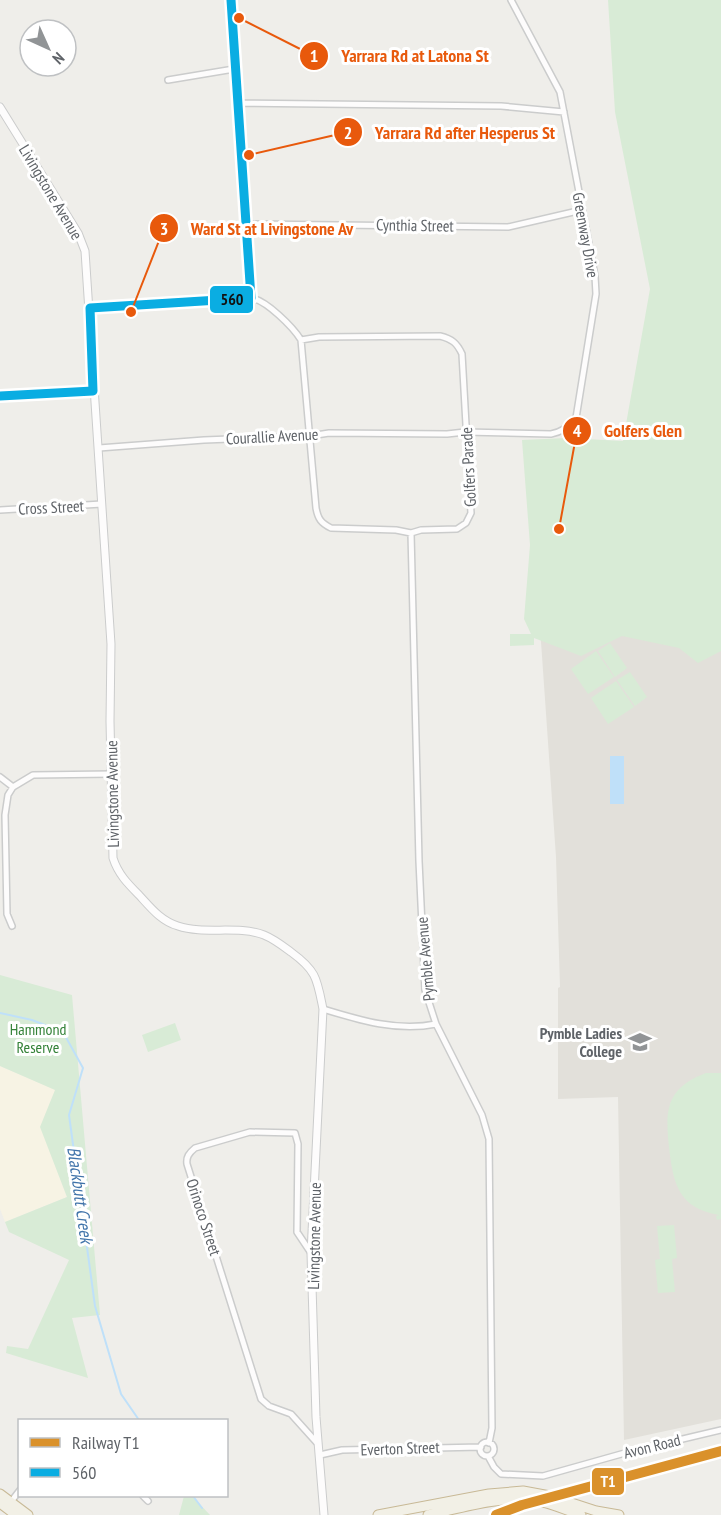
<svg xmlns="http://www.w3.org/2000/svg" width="721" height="1515" viewBox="0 0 721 1515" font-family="'PT Sans Narrow',sans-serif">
  <rect width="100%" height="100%" fill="#efeeea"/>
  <path fill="#f7f3e4" d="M0,1066l56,24 -15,37 26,70 -62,25 -5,-13z"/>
  <path fill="#e2e0da" d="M721,608v811l-97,21 -6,-343 -60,2v-111l2,-1 -4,-130 -17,-244z"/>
  <path fill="#d8ebd6" d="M608,0h113v651l-23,12 -19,-15 -57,-12 -41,20 -47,-18v7l-24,1v-12h21l-7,-15 6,-74 -8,-105 45,-2 56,3 27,-152 -35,-177z
    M610,643l17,25 -12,9 -17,-26z
    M596,651l18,26 -26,17 -17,-25z
    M630,672l17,25 -12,9 -18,-26z
    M616,681l18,26 -26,17 -17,-26z
    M0,975l72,20 28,320 -28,3 16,60 -82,-25 1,-7 21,3 41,-89 -60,-28 -4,-10 62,-25 -27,-70 15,-37 -55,-24z
    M175,1023l6,17 -33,12 -6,-17z
    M706,1073h15v146l-4,1 -1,-4 3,-1c-41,-7 -46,-32 -50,-68 -4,-37 -3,-59 37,-74z
    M674,1225l3,33 -5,1 3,33 -17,1 -3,-33 5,-1 -3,-33z
    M184,1496h8l18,19h-31z"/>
  <path fill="#bfe0f9" d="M610,756h14v48h-14z"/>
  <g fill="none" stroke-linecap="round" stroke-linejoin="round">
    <path stroke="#bfe0f9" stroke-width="2" d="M0,1013l32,7 31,12 20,36 -14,47 26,191 26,88 18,26
      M193,1496l9,12"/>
    <g stroke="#cbcccc" stroke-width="8">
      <path id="minor" d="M231,0l20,298
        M168,80l66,-11
        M237,103l264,3 63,6
        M245,224l263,3 74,-17
        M90,308l161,-10c15,2 42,29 50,42l15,168c2,11 5,15 15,20l65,2 15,3 10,-3 36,-1 9,-6 5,-10 -9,-159c-5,-11 -10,-15 -22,-18l-121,1 -18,3
        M0,396l93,-5
        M99,448l105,-8 106,-4 19,-3 118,1 18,-2 86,2c11,-2 18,-7 25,-16l20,-124 -1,-18 -35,-184 -49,-92
        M0,510l102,-6
        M411,533l8,328 6,129 11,34 46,91 7,24 3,289 -3,15
        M0,777l13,10
        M12,926l-5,-12 -2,-99 3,-20 5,-8 20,-12 79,-1
        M323,1009c36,11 74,23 113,15
        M311,1253l-14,-21 1,-88 -3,-11 -45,-1 -55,16c-6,5 -9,9 -8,16l74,235 8,7 22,8 27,30
        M480 1449a7 7 0 1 1 14 0a7 7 0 1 1-14 0Z
        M320,1455l22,-5 139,-3
        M488,1456l6,11 7,7 42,2 89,-25 89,-21
        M143,1496l5,5
        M10,1503l10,-13"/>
    </g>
    <g stroke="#cbcccc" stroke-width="9">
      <path id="tertiary" d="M0,107l78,126 7,18 26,393 -1,77 3,137c5,16 15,26 26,37 12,13 22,26 39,31 27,9 59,-1 86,9 10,4 19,11 27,17 26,19 26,27 32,57l-12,244 5,164 8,98"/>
    </g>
    <g stroke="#c8b996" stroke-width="11">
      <path id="trunk" d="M0,1494l28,21
        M0,1503l16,12
        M378,1515l111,-21 34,-3 27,5 46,15 23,4
        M428,1515c33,-7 70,-19 105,-15 16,2 33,10 48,15"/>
    </g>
    <use href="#minor" stroke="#fdfcfc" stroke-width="5"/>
    <use href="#tertiary" stroke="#fdfcfc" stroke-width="7"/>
    <use href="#trunk" stroke="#f2f0e6" stroke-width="9"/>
    <g stroke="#fff" stroke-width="14">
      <path id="bus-1" d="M0,396l93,-5 -3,-83 161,-10 -20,-298"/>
    </g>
    <use href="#bus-1" stroke="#0aade2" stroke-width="9"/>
    <g stroke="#fff" stroke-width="15">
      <path id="rail-1" d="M496,1515l26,-10 199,-54"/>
    </g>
    <use href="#rail-1" stroke="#da912b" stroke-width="10"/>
  </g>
  <defs>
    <g id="school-bare" transform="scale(1.8)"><path d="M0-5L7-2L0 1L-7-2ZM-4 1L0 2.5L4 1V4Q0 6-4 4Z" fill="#919496" stroke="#fff" stroke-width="2.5" paint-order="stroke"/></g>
  </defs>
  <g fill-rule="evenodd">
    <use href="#school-bare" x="640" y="1042"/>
  </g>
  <g text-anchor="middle" stroke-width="6" stroke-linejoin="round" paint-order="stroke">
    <g font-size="16" fill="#5f6368" stroke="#fff">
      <text transform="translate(51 192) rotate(59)" y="6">Livingstone Avenue</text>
      <text transform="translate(415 225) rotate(1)" y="6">Cynthia Street</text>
      <text transform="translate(586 235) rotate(80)" y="6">Greenway Drive</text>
      <text transform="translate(272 436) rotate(-3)" y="6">Courallie Avenue</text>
      <text transform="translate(468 467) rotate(-93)" y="6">Golfers Parade</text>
      <text transform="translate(51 507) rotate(-3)" y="6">Cross Street</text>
      <text transform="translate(112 794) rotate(-91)" y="6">Livingstone Avenue</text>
      <text transform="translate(425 959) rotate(-95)" y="6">Pymble Avenue</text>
      <text transform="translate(204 1217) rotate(72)" y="6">Orinoco Street</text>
      <text transform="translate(314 1236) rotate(-89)" y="6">Livingstone Avenue</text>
      <text transform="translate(652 1446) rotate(-14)" y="6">Avon Road</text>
      <text transform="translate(400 1448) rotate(-2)" y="6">Everton Street</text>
    </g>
    <g font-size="16" fill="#348238" stroke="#fff">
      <text x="38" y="1035">Hammond<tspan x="38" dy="18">Reserve</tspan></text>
    </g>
    <g font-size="16" font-weight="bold" fill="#5f6368" stroke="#fff" text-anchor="end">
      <text x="622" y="1039">Pymble Ladies<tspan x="622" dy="18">College</tspan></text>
    </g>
    <g font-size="18" font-style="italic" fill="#4174aa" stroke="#fff">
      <text transform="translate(80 1195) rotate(82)" y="6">Blackbutt Creek</text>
    </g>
  </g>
  <path fill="none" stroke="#e8590c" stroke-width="2" d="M239 18L314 56M249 155L348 132M131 312L164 228M559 529L577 431"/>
  <g fill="#e8590c" stroke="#fff" stroke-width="2">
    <circle cx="239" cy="18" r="6"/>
    <circle cx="249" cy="155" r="6"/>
    <circle cx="131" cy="312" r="6"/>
    <circle cx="559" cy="529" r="6"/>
    <circle cx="314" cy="56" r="15"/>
    <circle cx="348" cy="132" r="15"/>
    <circle cx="164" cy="228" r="15"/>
    <circle cx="577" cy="431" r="15"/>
  </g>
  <g font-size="18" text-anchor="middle" font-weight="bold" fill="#fff">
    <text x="314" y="62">1</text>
    <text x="348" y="139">2</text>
    <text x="164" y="235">3</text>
    <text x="577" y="437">4</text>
  </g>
  <g font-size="18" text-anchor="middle" font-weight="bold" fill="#e8590c" stroke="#fff" stroke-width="6" stroke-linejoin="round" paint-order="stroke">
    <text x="415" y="62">Yarrara Rd at Latona St</text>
    <text x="465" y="139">Yarrara Rd after Hesperus St</text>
    <text x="272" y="235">Ward St at Livingstone Av</text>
    <text x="643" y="437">Golfers Glen</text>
  </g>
  <g stroke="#fff" stroke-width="2">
    <rect x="209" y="285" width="45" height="29" rx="6" fill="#0aade2"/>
    <rect x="591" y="1467" width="34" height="29" rx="6" fill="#da912b"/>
  </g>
  <g font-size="16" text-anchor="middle" font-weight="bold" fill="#fff">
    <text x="608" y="1487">T1</text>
  </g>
  <g font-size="16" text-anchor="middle" font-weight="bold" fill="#111">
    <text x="232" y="305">560</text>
  </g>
  <rect x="18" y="1419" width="210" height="78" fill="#ffffff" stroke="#bfc1c3" stroke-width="1.5"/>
  <rect x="30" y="1438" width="30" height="9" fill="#da912b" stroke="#bfc1c3" stroke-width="1.5"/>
  <text x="72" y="1449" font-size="18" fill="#5f6368">Railway T1</text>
  <rect x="30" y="1468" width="30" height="9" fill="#0aade2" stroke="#bfc1c3" stroke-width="1.5"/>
  <text x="72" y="1479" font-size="18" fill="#5f6368">560</text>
  <g transform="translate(48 48) rotate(135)"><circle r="28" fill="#ffffff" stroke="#bfc1c3" stroke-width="1.5"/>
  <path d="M0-4.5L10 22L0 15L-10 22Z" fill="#919496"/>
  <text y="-9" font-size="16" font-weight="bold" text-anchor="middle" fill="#5f6368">N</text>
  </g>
</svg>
